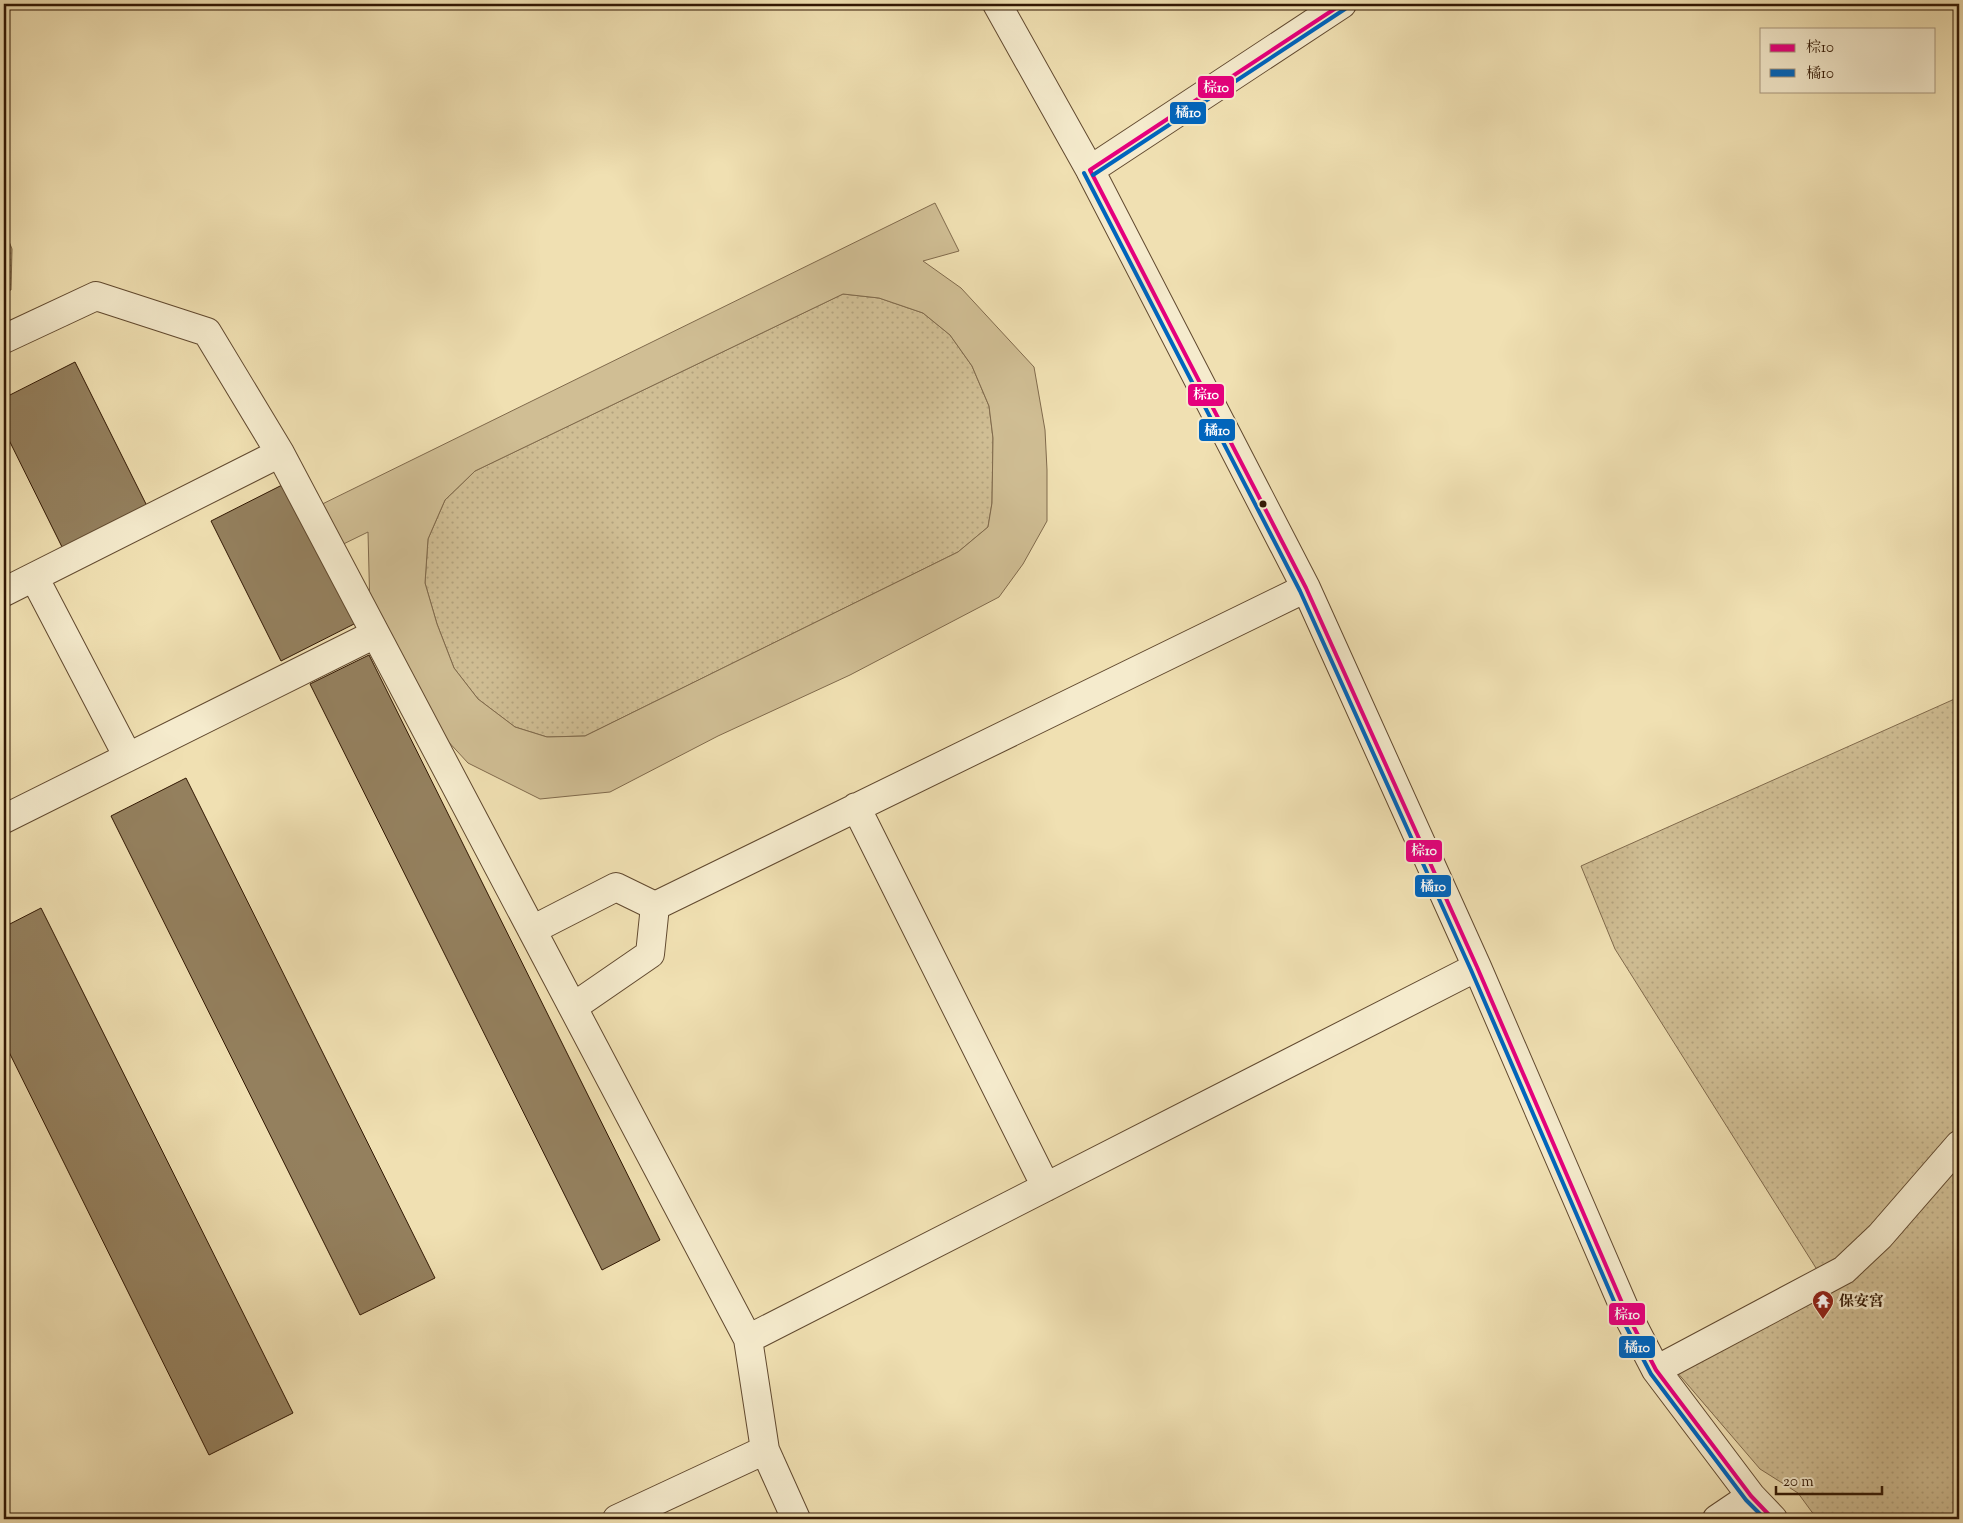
<svg xmlns="http://www.w3.org/2000/svg" width="1963" height="1523" viewBox="0 0 1963 1523" font-family="'Sorts Mill Goudy','Noto Serif TC',serif">
  <defs>
    <pattern id="grass-dots" width="8" height="8" patternUnits="userSpaceOnUse" patternTransform="scale(1.25)"><rect width="8" height="8" fill="#d0be94"/><path d="M2 2h.1M6 6h.1" fill="none" stroke="#b3a37e" stroke-width="1.8" stroke-linecap="round"/></pattern>
    <pattern id="water-rules" width="6" height="5" patternUnits="userSpaceOnUse" patternTransform="scale(1.25)"><rect width="6" height="5" fill="#af9c76"/><path d="M0 2.5h6" fill="none" stroke="#8f7e5f"/></pattern>
  </defs>
  <rect width="100%" height="100%" fill="#f0e0b2"/>
  <filter id="stains"><feTurbulence type="fractalNoise" baseFrequency=".004" numOctaves="4"/><feColorMatrix values="0 0 0 0 .2 0 0 0 0 .09 0 0 0 0 .02 0 0 0 .5 -.17"/></filter>
  <radialGradient id="worn" r=".72"><stop offset=".6" stop-color="#630" stop-opacity="0"/><stop offset="1" stop-color="#630" stop-opacity=".3"/></radialGradient>
  <path fill="url(#grass-dots)" stroke="#806a4c" d="M843,294l36,4 44,15 27,22 22,31 17,40 4,32 -1,65 -4,24 -30,25 -373,184 -38,1 -32,-10 -37,-28 -24,-31 -17,-44 -12,-41 3,-44 17,-39 30,-29z
    M1959,697v822h-142l-19,-26 -38,-24 -90,-105 151,-88 -206,-327 -34,-83z"/>
  <path fill="#d0be94" stroke="#806a4c" fill-rule="evenodd" d="M935,203l24,48 -36,10 38,27 73,79 11,63 2,40v51l-24,43 -24,33 -149,78 -132,61 -108,56 -70,7 -72,-36 -70,-76 -28,-75 -2,-80 -47,23 -19,-41zM843,294l36,4 44,15 27,22 22,31 17,40 4,32 -1,65 -4,24 -30,25 -373,184 -38,1 -32,-10 -37,-28 -24,-31 -17,-44 -12,-41 3,-44 17,-39 30,-29z"/>
  <path fill="url(#water-rules)" stroke="#7d6748" d="M4,229l8,20 -1,41 -7,1z"/>
  <path fill="#94805e" stroke="#311703" d="M75,362l73,146 -84,43 -60,-121v-32z
    M288,482l70,140 -77,39 -70,-140z
    M369,655l291,585 -58,30 -292,-586z
    M186,778l249,500 -75,37 -249,-499z
    M41,908l252,505 -84,42 -205,-413v-115z"/>
  <g fill="none" stroke-linecap="round" stroke-linejoin="round">
    <g stroke="#61492f" stroke-width="30">
      <path id="minor" d="M997,4l93,166 216,418 171,379 149,345 30,58 95,126 22,23
        M1090,170l252,-166
        M4,339l92,-43 111,36 73,121 468,886 17,111 31,69
        M34,577l94,180
        M4,592l276,-139
        M856,807l190,380
        M4,819l371,-185
        M655,906l651,-318
        M532,930l84,-43 39,19 -5,48 -77,53
        M748,1339l729,-372
        M1656,1370l188,-100 36,-34 79,-91
        M617,1519l148,-69
        M1717,1519l34,-23"/>
    </g>
    <use href="#minor" stroke="#f5ebcd" stroke-width="28"/>
    <g stroke="#f5ebcd" stroke-width="8">
      <path id="bus-1" d="M1090,170l216,418 171,379 149,345 30,58 95,126 22,23
        M1090,170l252,-166"/>
    </g>
    <g stroke="#f5ebcd" stroke-width="8">
      <path id="bus-2" d="M1084,173l216,418 171,379 149,345 31,59 95,126 19,19
        M1093,175l252,-166"/>
    </g>
    <use href="#bus-1" stroke="#e5007d" stroke-width="4"/>
    <use href="#bus-2" stroke="#0065bd" stroke-width="4"/>
  </g>
  <defs>
    <g id="temple-pin" transform="scale(1.125)"><path d="M0 17L-7.5 6A9.5 9.5 0 1 1 7.5 6Z" fill="#8f2418" stroke="#f5ebcd"/><path d="M0-6L5-2H3V0L6.5 2.5H4V6H1.5V3h-3V6H-4V2.5H-6.5L-3 0V-2H-5Z" fill="#fff"/></g>
  </defs>
  <g fill-rule="evenodd">
    <use href="#temple-pin" x="1823" y="1301"/>
  </g>
  <circle fill="#311703" stroke="#f5ebcd" stroke-width="2" cx="1263" cy="504" r="4.5"/>
  <g text-anchor="middle" stroke-width="5" stroke-linejoin="round" paint-order="stroke">
    <g font-size="15" font-weight="bold" fill="#311703" stroke="#f5ebcd" text-anchor="start">
      <text x="1839" y="1306">保安宮</text>
    </g>
  </g>
  <g stroke="#f5ebcd" stroke-width="2">
    <rect x="1197" y="75" width="38" height="24" rx="5" fill="#e5007d"/>
    <rect x="1169" y="101" width="38" height="24" rx="5" fill="#0065bd"/>
    <rect x="1187" y="383" width="38" height="24" rx="5" fill="#e5007d"/>
    <rect x="1198" y="418" width="38" height="24" rx="5" fill="#0065bd"/>
    <rect x="1405" y="839" width="38" height="24" rx="5" fill="#e5007d"/>
    <rect x="1414" y="874" width="38" height="24" rx="5" fill="#0065bd"/>
    <rect x="1608" y="1302" width="38" height="24" rx="5" fill="#e5007d"/>
    <rect x="1618" y="1335" width="38" height="24" rx="5" fill="#0065bd"/>
  </g>
  <g font-size="14" text-anchor="middle" font-weight="bold" fill="#fff">
    <text x="1216" y="92">棕10</text>
    <text x="1188" y="117">橘10</text>
    <text x="1206" y="399">棕10</text>
    <text x="1217" y="435">橘10</text>
    <text x="1424" y="855">棕10</text>
    <text x="1433" y="891">橘10</text>
    <text x="1627" y="1319">棕10</text>
    <text x="1637" y="1352">橘10</text>
  </g>
  <rect width="1963" height="1523" fill="none" stroke="#f0e0b2" stroke-width="20"/>
  <rect x="5" y="5" width="1953" height="1513" fill="none" stroke="#311703" stroke-width="2.5"/>
  <rect x="10" y="10" width="1943" height="1503" fill="none" stroke="#311703"/>
  <rect x="1760" y="28" width="175" height="65" fill="#f5ebcd" stroke="#a7967c"/>
  <rect x="1770" y="44" width="25" height="8" fill="#e5007d" stroke="#a7967c"/>
  <text x="1806" y="52" font-size="15" fill="#311703">棕10</text>
  <rect x="1770" y="69" width="25" height="8" fill="#0065bd" stroke="#a7967c"/>
  <text x="1806" y="78" font-size="15" fill="#311703">橘10</text>
  <path d="M1776 1486v8h106v-8" fill="none" stroke="#311703" stroke-width="2.5"/>
  <text x="1783" y="1486" font-size="15" fill="#311703" stroke="#f5ebcd" stroke-width="4" paint-order="stroke">20 m</text>
  <rect width="100%" height="100%" filter="url(#stains)"/>
  <rect width="100%" height="100%" fill="url(#worn)"/>
</svg>
